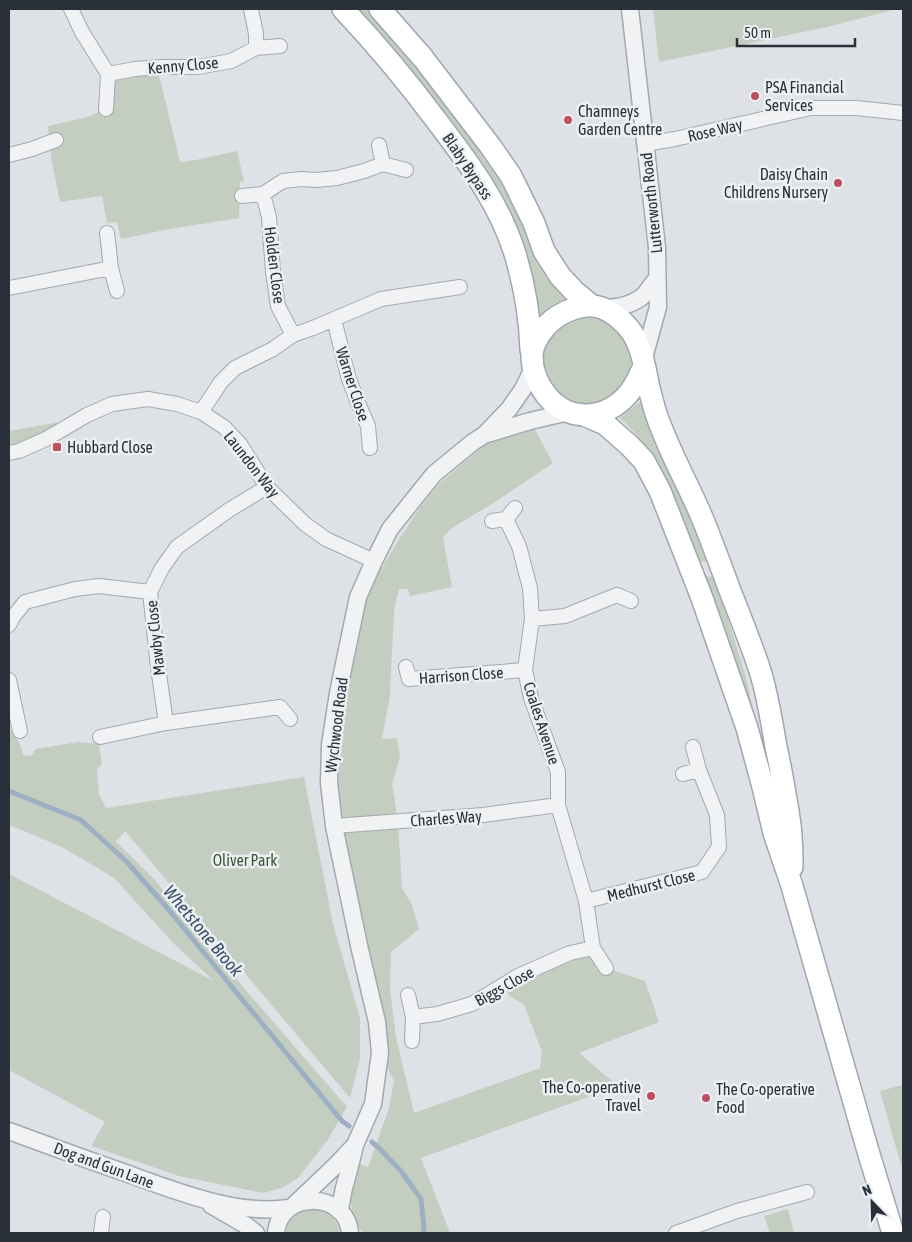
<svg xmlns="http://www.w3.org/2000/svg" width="912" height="1242" viewBox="0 0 912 1242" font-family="'Asap Condensed',sans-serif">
  <rect width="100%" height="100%" fill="#dee1e6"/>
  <path fill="#c4cec0" d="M358,9h10l51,59 84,111 22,48 8,23 21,35 13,16 -13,4 -8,8 -9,5 -103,-218z
    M653,9h244l-70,18 -168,35z
    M156,68l4,11 20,83 16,-2 41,-9 7,30 -4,1 -1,36 -69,11 -49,10 -4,-17 -10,1 -5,-27 -42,6 -8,-39 -4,-37 40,-9 18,-8 2,-35z
    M543 361a44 44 0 1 1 88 0a44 44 0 1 1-88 0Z
    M641,401l69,161 -12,-1 -30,-74 -19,-36 -14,-18 -15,-15z
    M55,423l11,4 -57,26v-22z
    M533,426l20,37 -58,39 -43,26 -9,9 9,50 -42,9 -2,-7h-9l-5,21 -4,85 -8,44 15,-1 3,19 -8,27 6,37 4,67 10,17 7,24 -28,23 -1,37 6,48 18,76 126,-45 2,-16 -18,-47 -14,-9 -7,-11 90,-37 13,20 39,13 14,41 -80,31 39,33 -197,72 29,75h-87c-19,-25 -12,-42 -3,-69l8,3 21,-59 5,-27 -14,-28 -51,-270 31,-190 23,-27 18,-30 19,-28 20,-25 40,-34 4,-14z
    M703,576l12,1 30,97 12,51z
    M9,731h3l8,13 3,11 8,1 5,-7 42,-7 21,2 3,20 -5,5 2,25 7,14 198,-31 29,147 27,94v40l-10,40 -225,-267 -9,11 37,36 97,117 97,112 -20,34 -29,37 -16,10 -19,5 -84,-17 -88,-30 14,-24 -96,-52v-196l205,107 -41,-38 -59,-65 -52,-31 -53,-22z
    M903,1085v87l-23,-81z
    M312,1209c15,3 25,8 28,24h-55c6,-16 10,-19 27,-24z
    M788,1209l6,24h-24l-6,-17z"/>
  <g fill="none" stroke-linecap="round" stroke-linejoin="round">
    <path stroke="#9dafc2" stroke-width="5" d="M9,791l72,29 46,42 42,48 173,211 7,5
      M372,1142l7,6 22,23 20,28 3,30 -1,4"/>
    <g stroke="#a4a8af" stroke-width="16">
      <path id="minor" d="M71,9l11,23 26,42 -2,35
        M256,48l24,-2
        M108,74l27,-5 27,-2h36l33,-6 25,-13v-14l-5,-25
        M645,144l30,-5 136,-31h45l47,5
        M379,145l4,19
        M9,155l23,-6 24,-9
        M242,196l21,-2
        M111,268l6,23
        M9,288l102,-20 -4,-35
        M334,319l14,57 10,27 10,23 2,22
        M293,335l-15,-29 -5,-34 -4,-55 -6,-23 20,-13 18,-2 15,1 21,-2 27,-7 19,-7 23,6
        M201,412l20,-30 14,-14 38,-19 20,-14 20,-7 68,-29 79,-12
        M9,453l10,-2 27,-12 41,-24 25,-11 36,-5 29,5 24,8 23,15 16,17 27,43 38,37 21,15 48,22
        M267,487l-38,23 -52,37 -15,21 -12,24 8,75 8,56 114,-16 10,12
        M515,508l-9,11 13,27 11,42 2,31 -7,51 6,28 27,74v33l28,96 7,47 13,20
        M492,521l14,-2
        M532,619l33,-3 52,-21 14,6
        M9,625l4,-8 12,-15 50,-13 24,-3 51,6
        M406,667l3,12 116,-9
        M9,680l11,51
        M100,737l66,-14
        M683,774l16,-4
        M334,826l149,-11 75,-10
        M586,901l116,-29 17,-25 -2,-32 -18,-45 -6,-23
        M408,995l5,22 -1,24
        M413,1017l24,-3 35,-10 46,-28 52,-23 23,-5
        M101,1233l2,-16
        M676,1233l61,-22 70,-19"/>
    </g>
    <g stroke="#a4a8af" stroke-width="19">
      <path id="tertiary" d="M630,9l27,238 1,60 -14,51
        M602,308c14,0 32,-3 43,-14 4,-5 8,-11 12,-16
        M487,434l43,-13 39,-9
        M9,1131c38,14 76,28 114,41 50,18 113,44 166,36
        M211,1205l36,21 9,7
        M293,1206l42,-40 20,-21 18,-41 7,-51 -3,-31 -17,-72 -26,-124 -5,-43 1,-38 8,-52 20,-96 16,-36 16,-32 44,-55 39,-32 11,-7 25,-26 14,-20 10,-21
        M339,1211c3,-8 3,-15 5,-23 4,-14 8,-28 11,-43
        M276,1233c4,-43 70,-43 74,0"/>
    </g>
    <g stroke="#9fa6b0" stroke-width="24">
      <path id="primary" d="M343,9c33,35 64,72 93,111 32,42 65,85 80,137 9,31 14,62 15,93
        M380,9l43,49 68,89 20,29 23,47 10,28 16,25 14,15 18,15
        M644,366c-4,8 -7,16 -12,23 -21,30 -61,36 -85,7 -9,-11 -15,-26 -15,-40 0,-11 8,-23 15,-31 13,-13 37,-24 55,-17 8,3 16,9 22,15 22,21 20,53 29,80 2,10 6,19 10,29 11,28 26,55 38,83 10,24 19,49 28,73 11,29 23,57 32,86 7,24 11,49 15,73 5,21 8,42 12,64 1,9 3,17 3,26 1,10 1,20 1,30
        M584,415l21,9 25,22 14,15 16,30 42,107 45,130 15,55 12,50 18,53 76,265 25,82"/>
    </g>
    <use href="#minor" stroke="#f0f2f4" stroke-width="14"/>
    <use href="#tertiary" stroke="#f0f2f4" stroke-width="16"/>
    <use href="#primary" stroke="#fff" stroke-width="21"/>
  </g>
  <g fill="#bd5162" stroke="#edf0f3" stroke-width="2">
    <circle cx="755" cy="96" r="5"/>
    <circle cx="568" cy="120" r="5"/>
    <circle cx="838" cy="183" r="5"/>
    <rect x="52" y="442" width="10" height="10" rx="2.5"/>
    <circle cx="651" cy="1096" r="5"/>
    <circle cx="706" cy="1098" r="5"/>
  </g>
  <g text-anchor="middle" stroke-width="5" stroke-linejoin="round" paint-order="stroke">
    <g font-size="16" fill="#29303a" stroke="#edf0f3">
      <text transform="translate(183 65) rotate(-5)" y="6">Kenny Close</text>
      <text transform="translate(715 130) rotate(-13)" y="6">Rose Way</text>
      <text transform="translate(468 166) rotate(56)" y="6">Blaby Bypass</text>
      <text transform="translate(651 203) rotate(-96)" y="6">Lutterworth Road</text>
      <text transform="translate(275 265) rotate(83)" y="6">Holden Close</text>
      <text transform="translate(353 384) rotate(72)" y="6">Warner Close</text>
      <text transform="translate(252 464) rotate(52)" y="6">Laundon Way</text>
      <text transform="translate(155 638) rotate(-96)" y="6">Mawby Close</text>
      <text transform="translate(461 675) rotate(-4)" y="6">Harrison Close</text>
      <text transform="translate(542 723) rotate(72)" y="6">Coales Avenue</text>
      <text transform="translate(336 725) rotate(-83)" y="6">Wychwood Road</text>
      <text transform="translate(446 818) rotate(-4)" y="6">Charles Way</text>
      <text transform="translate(651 885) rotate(-14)" y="6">Medhurst Close</text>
      <text transform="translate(504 986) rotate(-29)" y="6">Biggs Close</text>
      <text transform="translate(104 1165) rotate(20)" y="6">Dog and Gun Lane</text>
    </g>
    <g font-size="16" fill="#29303a" stroke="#edf0f3" text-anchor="start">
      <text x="765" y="93">PSA Financial<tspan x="765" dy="18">Services</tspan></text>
      <text x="578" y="117">Chamneys<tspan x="578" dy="18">Garden Centre</tspan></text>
      <text x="828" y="180" text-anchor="end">Daisy Chain<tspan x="828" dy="18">Childrens Nursery</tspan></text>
      <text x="67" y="453">Hubbard Close</text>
      <text x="641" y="1093" text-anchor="end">The Co-operative<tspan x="641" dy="18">Travel</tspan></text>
      <text x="716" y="1095">The Co-operative<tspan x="716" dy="18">Food</tspan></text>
    </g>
    <g font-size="16" fill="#3e5438" stroke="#edf0f3">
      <text x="245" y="866">Oliver Park</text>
    </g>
    <g font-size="18" font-style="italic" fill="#384f69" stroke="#edf0f3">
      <text transform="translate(203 931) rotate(50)" y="6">Whetstone Brook</text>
    </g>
  </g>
  <rect width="912" height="1242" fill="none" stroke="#29303a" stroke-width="20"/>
  <g transform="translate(872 1202) rotate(337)" stroke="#edf0f3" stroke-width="4" paint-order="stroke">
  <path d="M0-4L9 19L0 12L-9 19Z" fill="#29303a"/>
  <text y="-8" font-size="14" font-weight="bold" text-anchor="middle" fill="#29303a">N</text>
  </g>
  <path d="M737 38v8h118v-8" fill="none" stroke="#29303a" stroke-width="2.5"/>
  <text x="744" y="38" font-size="15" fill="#29303a" stroke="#edf0f3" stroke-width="4" paint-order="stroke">50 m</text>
</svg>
